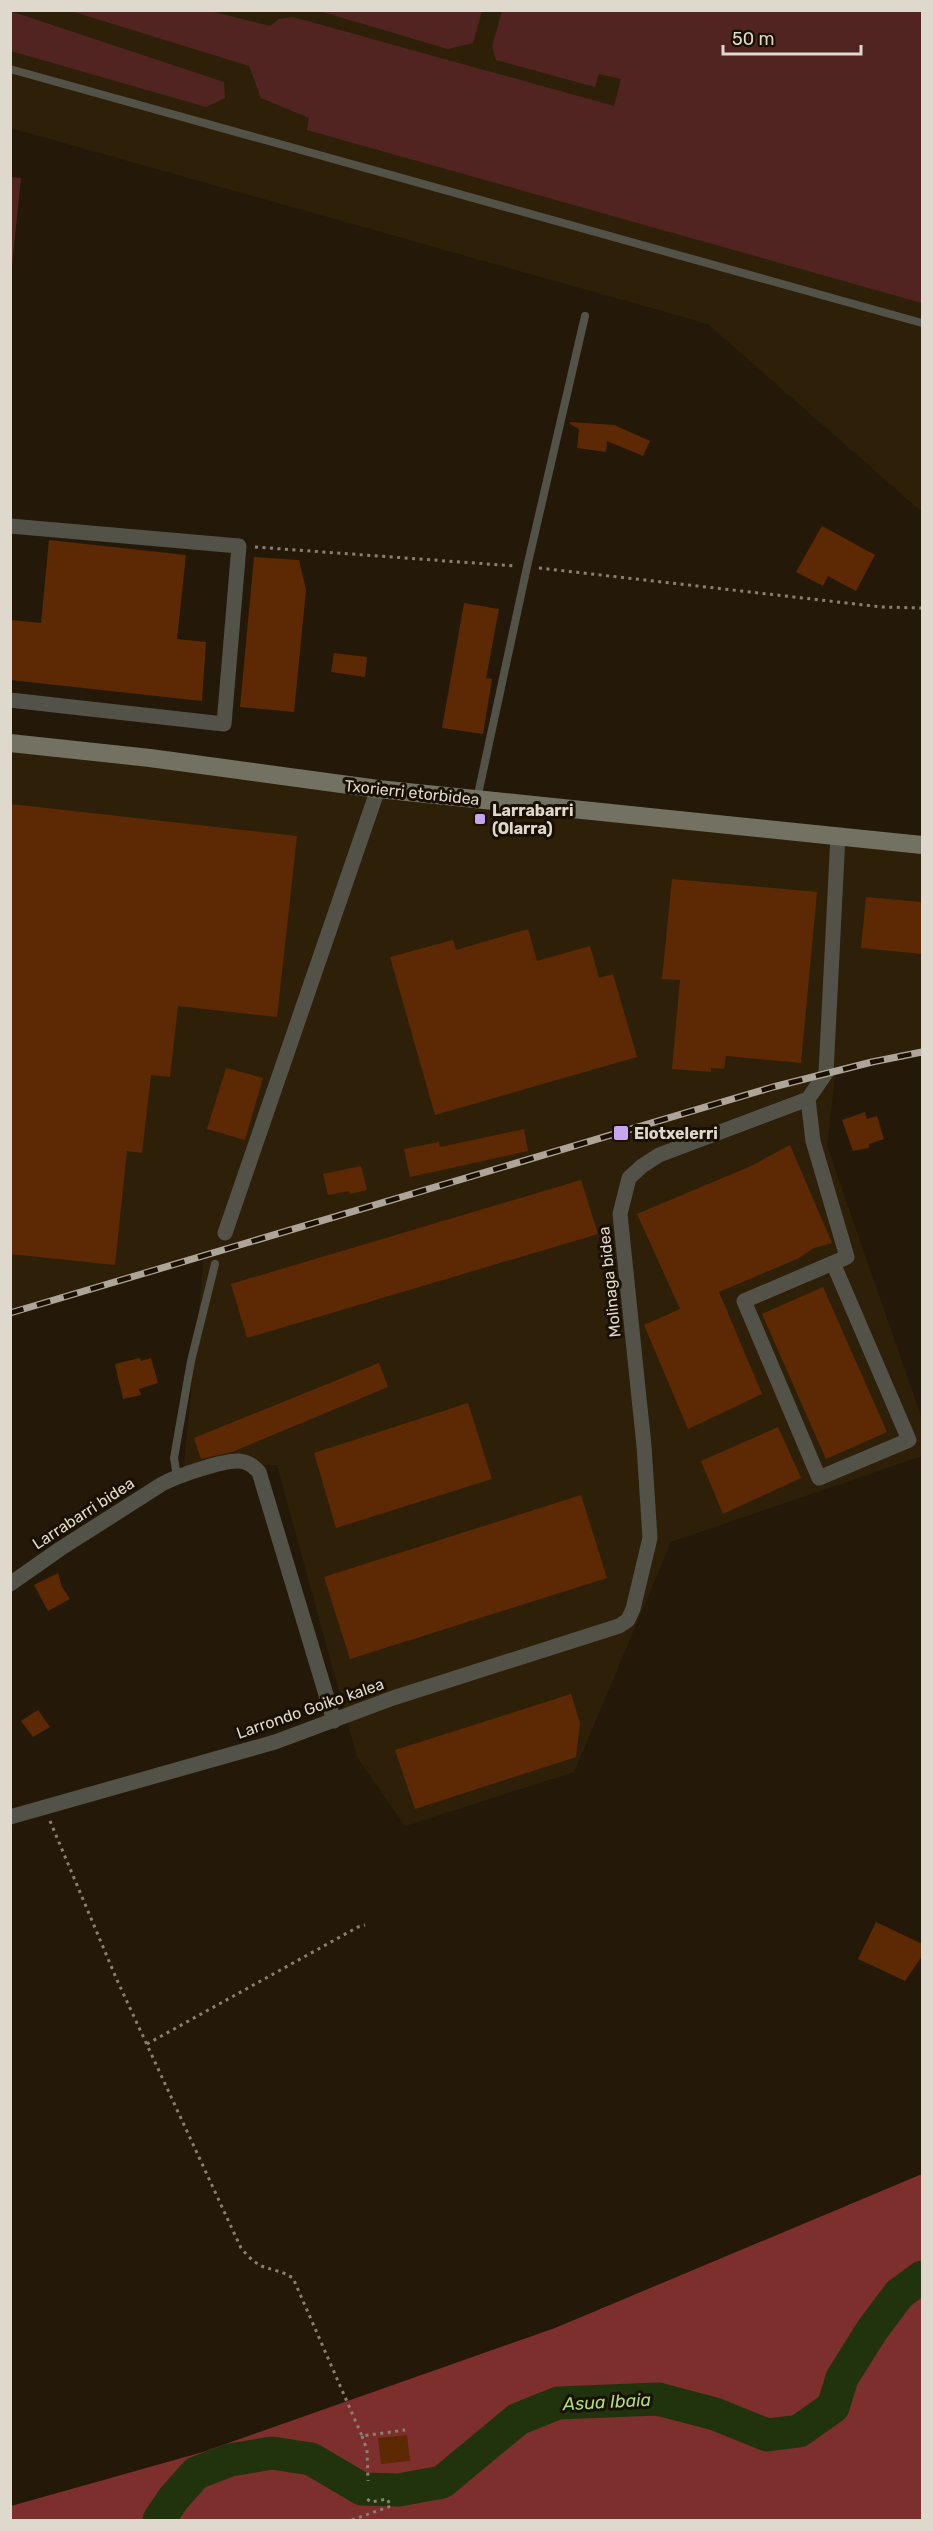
<svg xmlns="http://www.w3.org/2000/svg" width="933" height="2531" viewBox="0 0 933 2531" font-family="Rubik,sans-serif">
  <rect width="100%" height="100%" fill="#241909"/>
  <path fill="#2e2008" d="M10,11h912v501l-214,-188 -697,-196z
    M11,752l911,94v205l-86,19 -9,76 95,273v37l-251,86 -97,230 -169,54 -48,-69 -80,-292 -93,1 20,-210 -193,57z"/>
  <path fill="#512422" d="M10,11l214,71 1,16 -19,9 -195,-56z
    M71,11h139l60,15 9,-7 14,-2 321,89 7,-27 -22,-5 -4,13 -99,-27 -4,-13 10,-36h420v292l-615,-173 2,-12 -48,-20 -12,-32z
    M319,11h163l-9,32 -25,6z
    M11,177l10,1 -10,97 -1,-98z"/>
  <path fill="#7d2f2e" d="M922,2174v346h-911v-14l192,-54 352,-124z"/>
  <g fill="none" stroke-linecap="round" stroke-linejoin="round">
    <path stroke="#21330c" stroke-width="33" d="M159,2520l14,-21 23,-26 34,-13 42,-7 39,6 51,30 37,1 43,-8 76,-63 40,-16 100,-4 57,15 52,21 32,-4 34,-24 9,-29 30,-48 27,-36 23,-17"/>
  </g>
  <path fill="#5c2904" d="M570,422l44,3 36,16 -7,15 -36,-15 -1,11 -29,-4 2,-19 -9,-5z
    M822,526l53,29 -19,36 -28,-15 -5,10 -27,-14z
    M49,540l137,15 -9,84 29,3 -4,59 -192,-21 2,-60 29,3z
    M254,557l45,3 7,30 -12,122 -54,-5z
    M464,603l35,6 -13,69 6,1 -9,55 -41,-6z
    M334,653l33,4 -2,20 -34,-5z
    M10,804l287,32 -20,181 -99,-11 -8,71 -19,-2 -9,78 -15,-2 -12,114 -105,-11z
    M672,879l145,13 -16,171 -75,-7 -2,13 -13,-1v4l-39,-3 8,-89 -18,-1z
    M866,897l56,5v52l-61,-6z
    M528,929l9,32 53,-15 9,32 14,-4 24,83 -202,58 -45,-158 63,-17 3,10z
    M226,1068l37,10 -18,62 -38,-11z
    M865,1112l2,7 10,-3 7,23 -15,5v4l-16,3 -11,-31z
    M524,1129l4,22 -118,26 -6,-28 35,-7 1,5z
    M790,1145l42,98 -18,5 -17,11 -78,33 43,102 -74,35 -44,-104 36,-16 -43,-95 114,-48z
    M361,1166l6,24 -17,4 -1,-3 -21,4 -5,-21z
    M581,1180l17,54 -351,104 -16,-54z
    M823,1287l64,145 -61,27 -64,-145z
    M140,1358l1,3 10,-3 7,25 -19,6 2,6 -18,4 -8,-35z
    M379,1363l9,24 -156,65 -31,7 -7,-21z
    M468,1403l24,76 -156,49 -22,-75z
    M778,1427l23,51 -78,36 -22,-53z
    M581,1495l26,83 -257,81 -26,-82z
    M58,1573l4,14 8,12 -22,12 -14,-26z
    M571,1694l9,29 -4,34 -161,52 -20,-59z
    M38,1710l12,17 -17,10 -12,-16z
    M876,1922l46,22v12l-17,25 -47,-22z
    M407,2435l3,26 -29,3 -3,-26z"/>
  <g fill="none" stroke-linecap="round" stroke-linejoin="round">
    <path stroke="#898072" stroke-width="3" stroke-dasharray="3 4.5" stroke-linecap="butt" d="M255,547l260,19
      M539,568l343,39 40,1
      M50,1821l67,159 124,268c22,27 29,16 52,30l69,158 43,-6
      M147,2044l211,-117 7,-2
      M362,2436l5,14 1,31
      M352,2520l39,-14 -4,-7 -16,3 -4,-3"/>
    <path stroke="#525249" stroke-width="8" d="M10,69l912,254
      M477,799l50,-232 58,-251
      M177,1476l-3,-18 17,-97 24,-97"/>
    <path stroke="#525249" stroke-width="15" d="M10,526l229,20 -15,178 -214,-24
      M808,1099l5,42 34,116 -103,44 75,177 90,-38 -76,-177
      M225,1233l153,-444
      M10,1584l50,-35 102,-65c15,-8 61,-24 77,-23 9,1 13,4 20,11l75,249
      M10,1817l265,-75 118,-44 226,-72 9,-6 5,-11 17,-71 -6,-92 -24,-232 9,-36 13,-12 17,-11 149,-56 18,-26 12,-238"/>
    <path stroke="#727162" stroke-width="18" d="M10,743l140,15 228,31 544,56"/>
    <g stroke="#aea599" stroke-width="7">
      <path id="rail" d="M10,1313l763,-226 99,-25 50,-10"/>
    </g>
    <use href="#rail" stroke="#1a1002" stroke-width="4.5" stroke-dasharray="14" stroke-linecap="butt"/>
  </g>
  <g fill="#c7a6ef" stroke="#1a1002" stroke-width="2">
    <rect x="474" y="813" width="12" height="12" rx="3"/>
    <rect x="613" y="1125" width="16" height="16" rx="3"/>
  </g>
  <g text-anchor="middle" stroke-width="6" stroke-linejoin="round" paint-order="stroke">
    <g font-size="16" fill="#dfd8cd" stroke="#1a1002">
      <text transform="translate(412 792) rotate(6)" y="6">Txorierri etorbidea</text>
      <text transform="translate(609 1282) rotate(-96)" y="6">Molinaga bidea</text>
      <text transform="translate(83 1513) rotate(-33)" y="6">Larrabarri bidea</text>
      <text transform="translate(310 1708) rotate(-19)" y="6">Larrondo Goiko kalea</text>
    </g>
    <g font-size="16" font-weight="bold" fill="#dfd8cd" stroke="#1a1002" text-anchor="start">
      <text x="492" y="816">Larrabarri<tspan x="492" dy="18">(Olarra)</tspan></text>
      <text x="634" y="1139">Elotxelerri</text>
    </g>
    <g font-size="18" font-style="italic" fill="#adde7b" stroke="#1a1002">
      <text transform="translate(607 2402) rotate(-3)" y="6">Asua Ibaia</text>
    </g>
  </g>
  <rect width="933" height="2531" fill="none" stroke="#dfd8cd" stroke-width="24"/>
  <path d="M723 45v9h138v-9" fill="none" stroke="#dfd8cd" stroke-width="3"/>
  <text x="732" y="45" font-size="18" fill="#dfd8cd" stroke="#1a1002" stroke-width="4.5" paint-order="stroke">50 m</text>
</svg>
